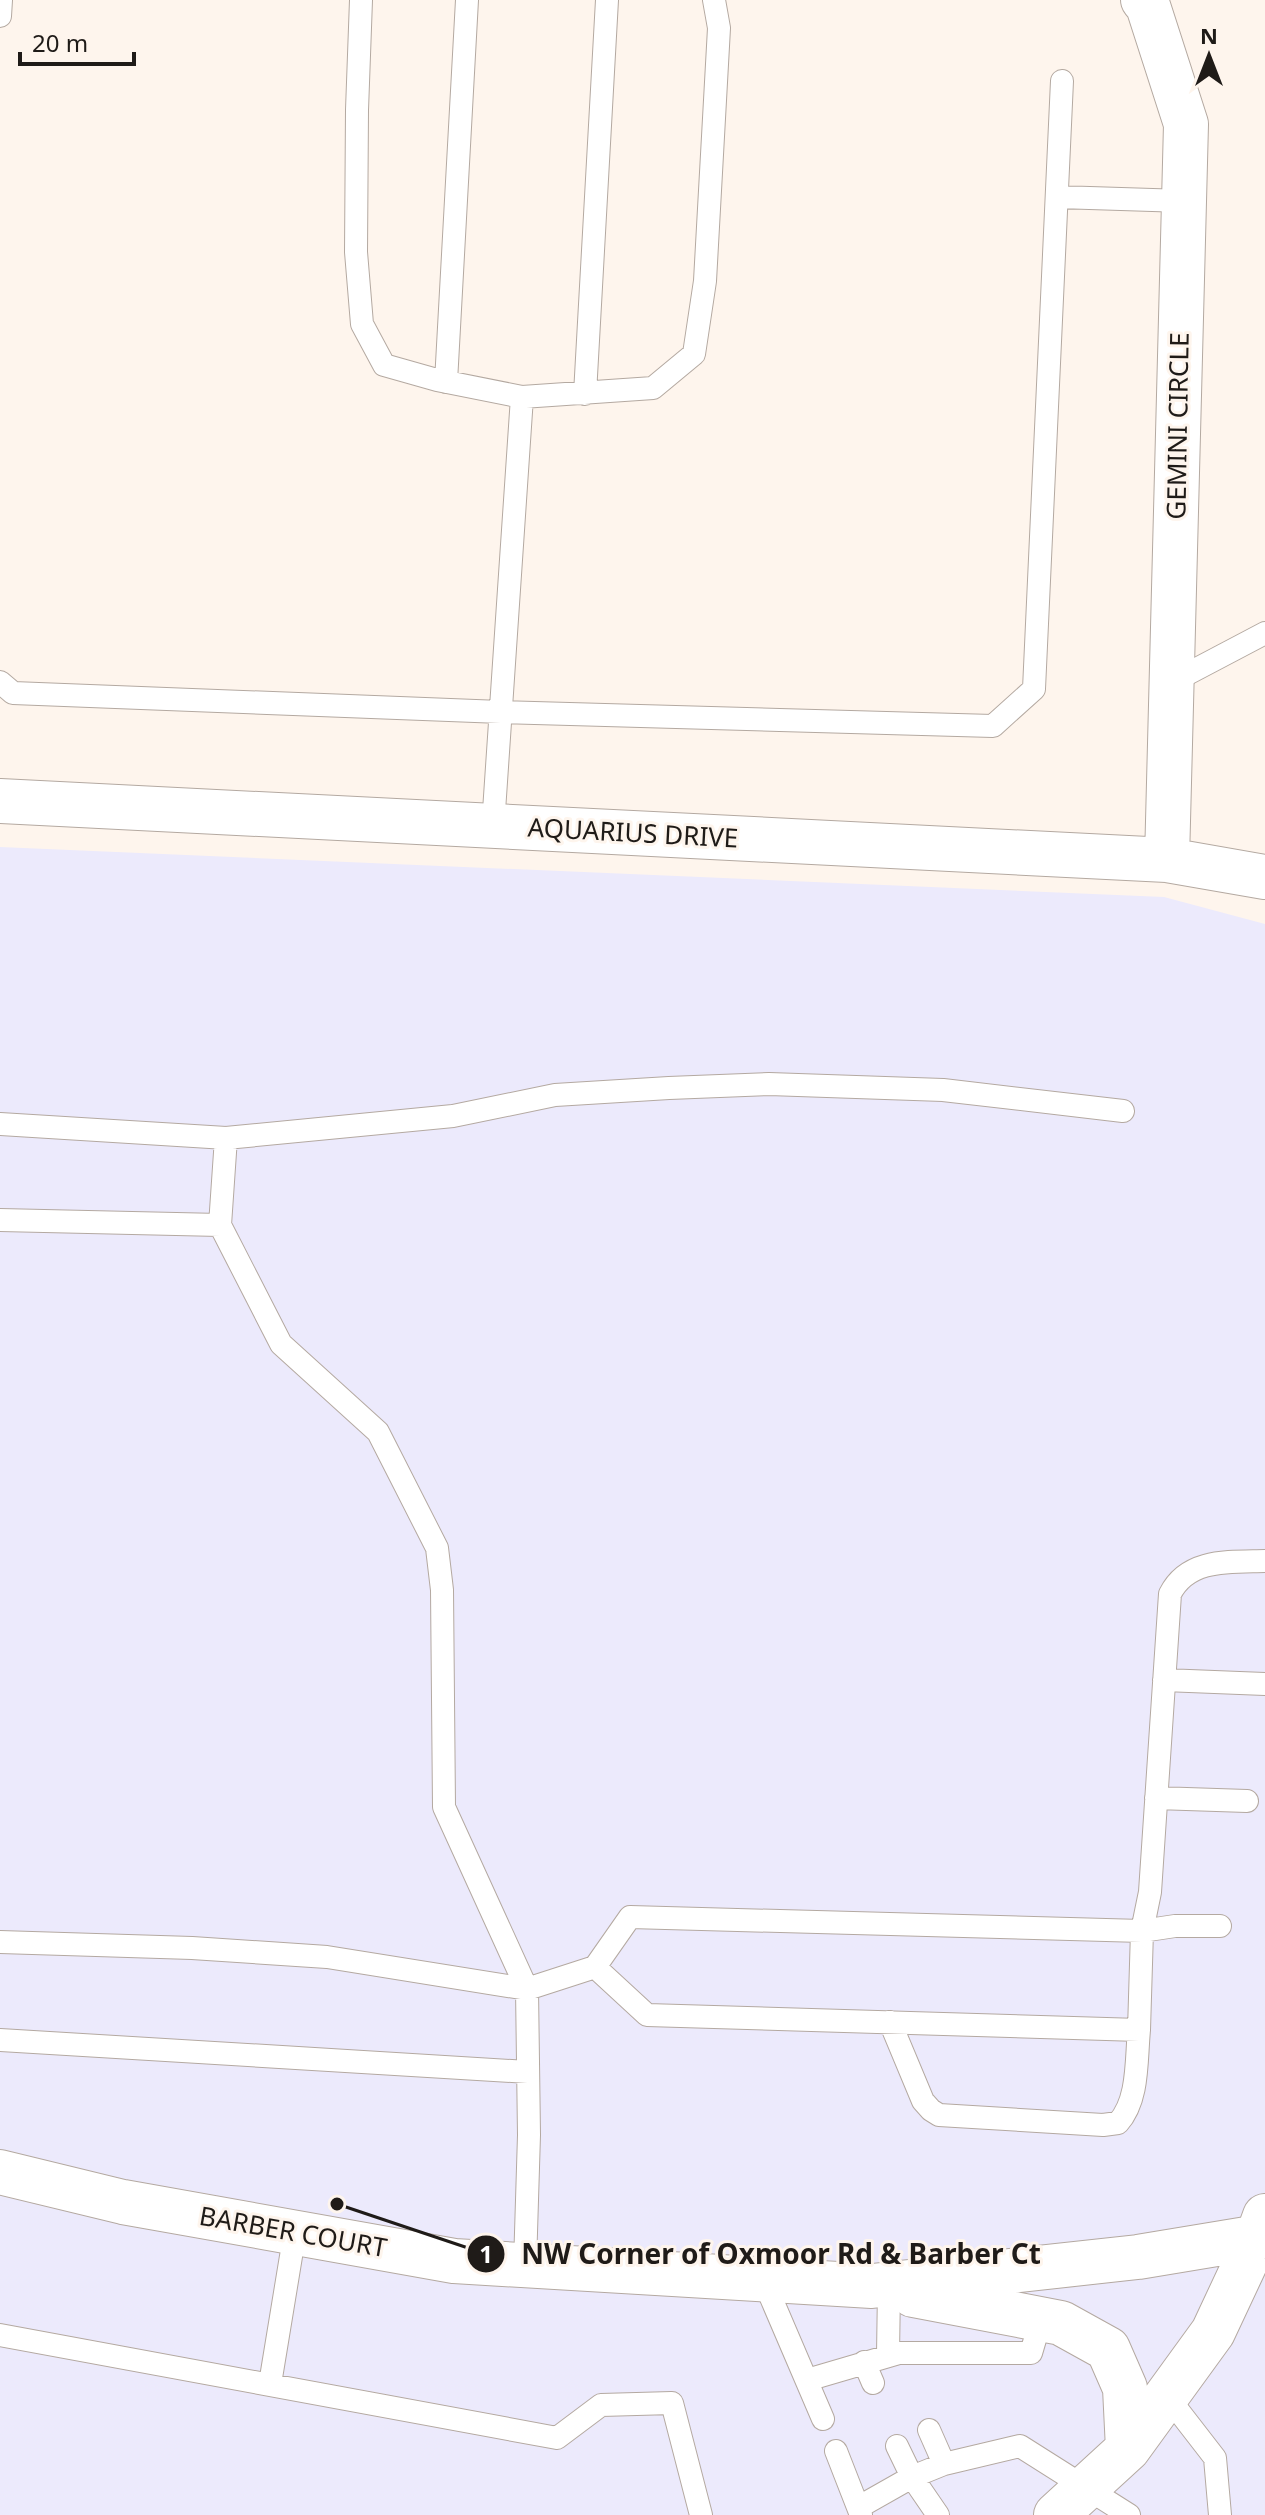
<svg xmlns="http://www.w3.org/2000/svg" width="1265" height="2515" viewBox="0 0 1265 2515" font-family="'Noto Sans',sans-serif">
  <rect width="100%" height="100%" fill="#fef5ed"/>
  <path fill="#eceafc" d="M0,847l1164,50 101,27v1591h-1265z"/>
  <g fill="none" stroke-linecap="round" stroke-linejoin="round">
    <g stroke="#b4a9a1" stroke-width="24">
      <path id="lane" d="M361,0l-4,110 -1,142 6,72 22,41 53,15 85,17 131,-9 41,-34 11,-73 14,-253 -5,-28
        M0,16l1,-16
        M1058,197l126,4
        M446,382l21,-382
        M585,394l22,-394
        M0,682l13,11 488,19 492,14 41,-37 28,-608
        M1172,682l93,-49
        M493,826l29,-429
        M0,1124l226,14 -6,87 61,119 97,88 59,116 5,42 2,217 83,182 68,-22 35,-50 512,14 -3,99 -492,-15 -52,-48
        M226,1138l227,-22 102,-21 114,-7 100,-4 174,6 180,21
        M0,1220l220,5
        M1164,1680l101,4
        M1156,1798l91,3
        M1220,1926h-45l-33,5 8,-39 20,-298c18,-36 60,-32 95,-33
        M0,1942l192,6 135,9 200,32 2,146 -4,130
        M890,2022l33,79 8,9 8,5 164,10 15,-2c21,-23 18,-63 21,-93
        M0,2040l528,32
        M763,2279l60,140
        M0,2335l557,103 44,-33 71,-2 29,112
        M888,2354l1,-64
        M864,2362l9,21
        M807,2380l92,-27h132l10,-34
        M270,2384l25,-152
        M1167,2396l48,62 5,57
        M929,2430l15,34
        M897,2446l15,31 32,-13 76,-18 109,69
        M836,2451l25,64
        M859,2507l53,-30 26,38"/>
    </g>
    <g stroke="#b4a9a1" stroke-width="46">
      <path id="street" d="M1143,0l5,6 38,118 -19,736
        M0,801l1167,59 98,17"/>
    </g>
    <g stroke="#b4a9a1" stroke-width="46">
      <path id="secondary" d="M0,2172l123,30 331,59 418,25 266,-29 127,-21
        M913,2295l148,28 47,26 17,39 3,61
        M1056,2515l72,-66 85,-117 44,-94 8,-22"/>
    </g>
    <use href="#lane" stroke="#fff" stroke-width="22"/>
    <use href="#street" stroke="#fff" stroke-width="44"/>
    <use href="#secondary" stroke="#fff" stroke-width="44"/>
  </g>
  <g text-anchor="middle" stroke-width="6" stroke-linejoin="round" paint-order="stroke">
    <g font-size="26" fill="#1f1b18" stroke="#fef5ed">
      <text transform="translate(1178 426) rotate(-89)" y="9">GEMINI CIRCLE</text>
      <text transform="translate(633 833) rotate(3)" y="9">AQUARIUS DRIVE</text>
      <text transform="translate(293 2232) rotate(10)" y="9">BARBER COURT</text>
    </g>
  </g>
  <path fill="none" stroke="#1f1b18" stroke-width="3" d="M337 2204L486 2254"/>
  <g fill="#1f1b18" stroke="#fef5ed" stroke-width="3">
    <circle cx="337" cy="2204" r="8"/>
    <circle cx="486" cy="2254" r="20"/>
  </g>
  <g font-size="24" text-anchor="middle" font-weight="bold" fill="#fff">
    <text x="486" y="2263">1</text>
  </g>
  <g font-size="28" text-anchor="middle" font-weight="bold" fill="#1f1b18" stroke="#fef5ed" stroke-width="6" stroke-linejoin="round" paint-order="stroke">
    <text x="781" y="2264">NW Corner of Oxmoor Rd &amp; Barber Ct</text>
  </g>
  <g transform="translate(1209 56)" stroke="#fef5ed" stroke-width="6" paint-order="stroke">
  <path d="M0-6L14 30L0 20L-14 30Z" fill="#1f1b18"/>
  <text y="-12" font-size="22" font-weight="bold" text-anchor="middle" fill="#1f1b18">N</text>
  </g>
  <path d="M20 52v12h114v-12" fill="none" stroke="#1f1b18" stroke-width="4"/>
  <text x="32" y="52" font-size="24" fill="#1f1b18" stroke="#fef5ed" stroke-width="6" paint-order="stroke">20 m</text>
</svg>
